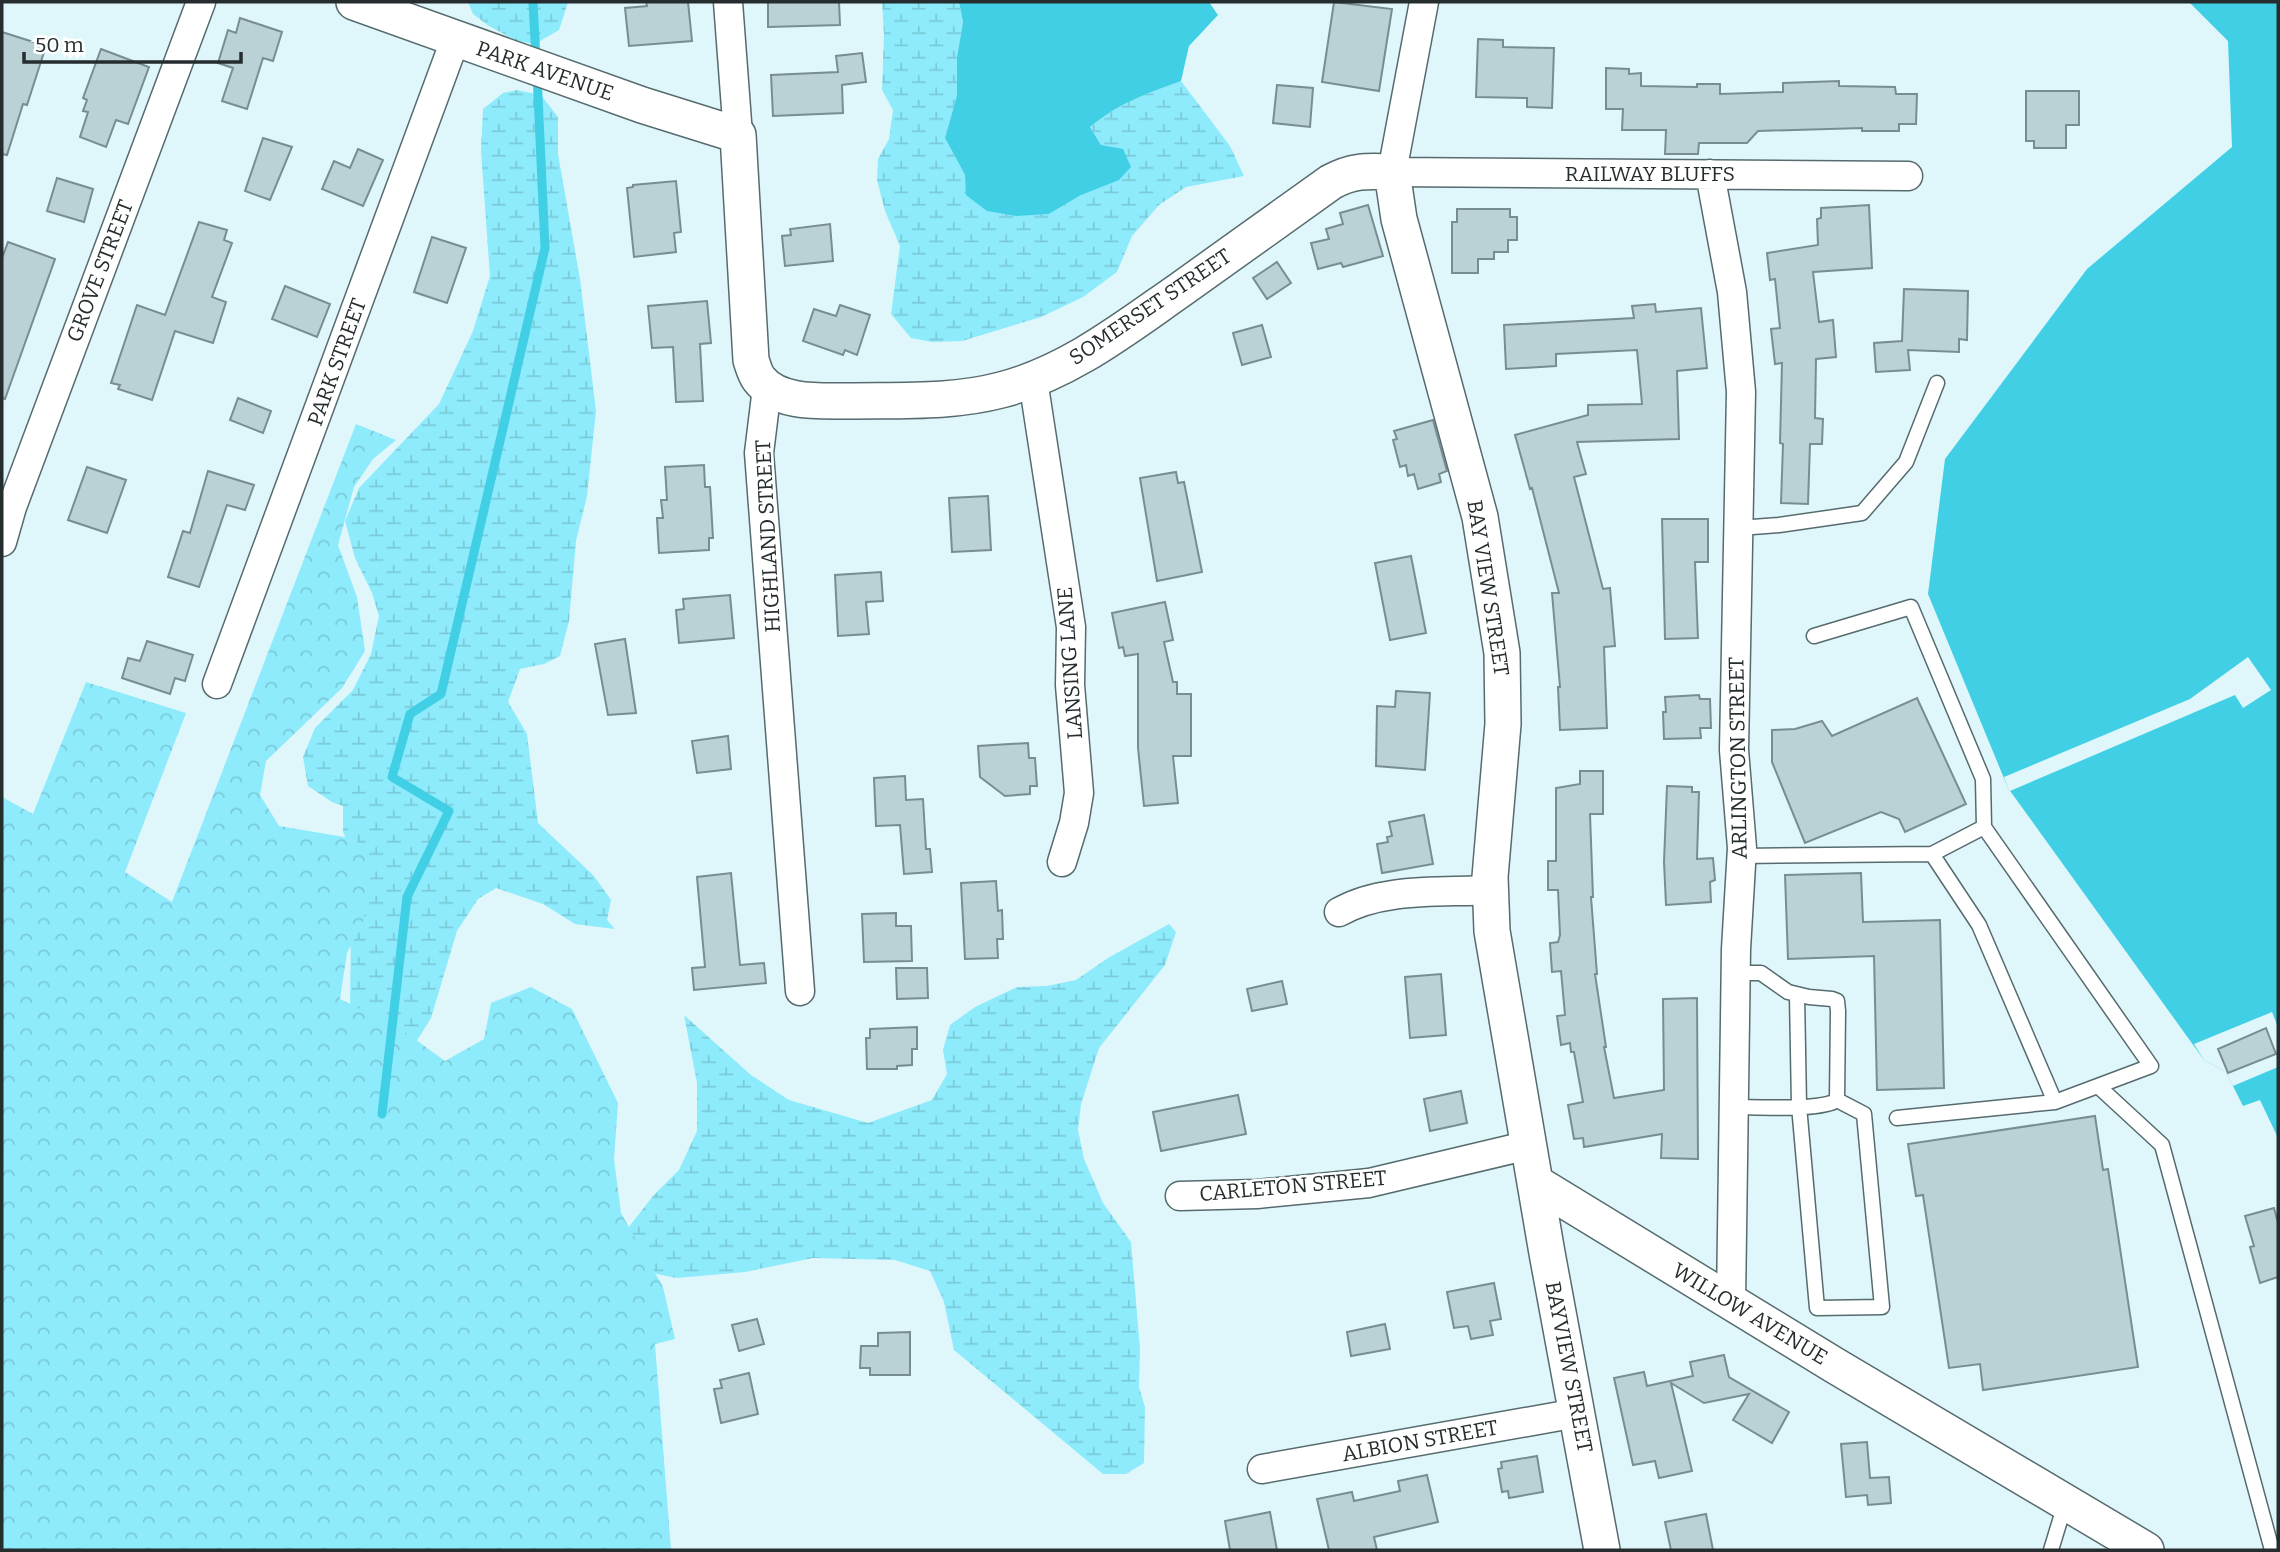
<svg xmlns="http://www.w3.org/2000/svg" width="2280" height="1552" viewBox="0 0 2280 1552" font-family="Bitter,serif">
  <defs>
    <pattern id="wetland-marsh" width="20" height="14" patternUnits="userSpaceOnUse" patternTransform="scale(1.75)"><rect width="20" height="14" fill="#8debfc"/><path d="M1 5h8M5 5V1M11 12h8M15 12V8" fill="none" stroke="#7acad8"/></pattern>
    <pattern id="park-crowns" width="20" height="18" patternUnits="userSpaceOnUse" patternTransform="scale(1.75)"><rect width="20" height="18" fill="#8debfc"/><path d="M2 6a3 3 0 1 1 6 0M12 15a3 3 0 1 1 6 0" fill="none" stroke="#7acad8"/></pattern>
  </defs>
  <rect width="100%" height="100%" fill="#dff7fb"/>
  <path fill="url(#wetland-marsh)" d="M468,2h100l-9,28 -24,14 -18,-3 -28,-15 -16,-12z
    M882,2h77l4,20 -6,35v38l-12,43 20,37 2,20 82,19 32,-19 20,-50 -11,-18c29,-24 56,-33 91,-46l49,65 14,30 -58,11 -27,18 -27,31 -15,36 -34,25 -42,20 -79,24 -30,1 -21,-4 -20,-24 9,-68 -15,-35 -8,-31 1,-21 11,-20 4,-29 -11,-20 2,-55z
    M517,90l24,5 17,22v37l22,125 16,132 -9,85 -11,45 -7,80 -9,35 -16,8 -24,5 -12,33 19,32 11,89 56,53 17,24 -4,20 8,9 -40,-5 -32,-20 -47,-16 -18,11 -21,32 -26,87 -18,29 -63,-39 1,-85 5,-63 -13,-28v-26l-11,-4 -24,-16 -5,-29 12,-29 38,-38 18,-36 8,-38 -7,-23 -17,-35 -10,-37 14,-33 80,-84 34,-73 17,-55 -9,-125 2,-42 20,-16z
    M1169,924l7,8 -11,33 -66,83 -18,56 -3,26 6,29 19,44 28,39 9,107 -1,38 6,20 -1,56 -18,11h-23l-149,-124 -10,-48 -14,-31 -35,-11 -82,-2 -68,14 -68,6 -21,-4 -31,-42 28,-36 26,-26 18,-39v-48l-13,-68 67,60 38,25 79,23 64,-23 15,-26 -4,-24 7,-25 25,-18 42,-20 30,-1 29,-6 32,-22z"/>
  <path fill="url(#park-crowns)" d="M356,424l40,16 -23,19 -19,28 -16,58 19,52 8,54 -23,37 -76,73 -6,34 19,31 77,13 15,32 -8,52 -16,30 -7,46 61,30 44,32 39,-22 7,-36 40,-16 41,22 46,94 -4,56 7,54 42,74 12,52 -20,5 16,206h-669v-753l31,17 53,-132 100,31 -61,159 47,30z"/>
  <path fill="#41cfe5" d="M959,2h250l9,13 -29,31 -8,35c-35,13 -62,22 -91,46l11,18 22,4 8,18 -12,13 -38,15 -32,19 -33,2 -29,-5 -21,-16 -1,-20 -20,-37 12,-43v-38l6,-35z
    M2189,2h89v1136l-18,-38 -17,6 -17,-34 -22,-12 -196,-272 -80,-194 17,-135 142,-190 145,-122 -4,-106z"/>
  <path fill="#dff7fb" d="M2248,657l23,33 -28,18 -8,-13 -225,96 -2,-3 -4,-11 186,-78z
    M2272,1012l6,15v40l-45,19 -7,-14 -22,-12 -10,-16z"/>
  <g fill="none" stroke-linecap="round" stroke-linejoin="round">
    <path stroke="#41cfe5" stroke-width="9" d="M533,2l3,58
      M382,1114l25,-217 42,-86 -57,-34 18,-63 31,-20 104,-446 -8,-174"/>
  </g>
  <path fill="#bad1d5" stroke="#788d91" stroke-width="2" d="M646,2h42l4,39 -63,5 -4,-38 22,-2z
    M768,2h71l1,23 -72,2z
    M1334,2l58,7 -13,82 -57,-9z
    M240,18l42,14 -9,29 -10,-3 -16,51 -25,-8 11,-33 -15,-5 10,-33 8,3z
    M2,32l44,14 -19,59 -4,-1 -16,51 -5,-1z
    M1478,39l25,1v7l51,1 -2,60 -25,-1v-9l-51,-1z
    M101,49l48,18 -21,57 -12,-4 -10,27 -26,-10 8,-25 -5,-1 4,-11 -4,-2z
    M862,53l4,29 -24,3 1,28 -70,3 -2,-41 67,-3 -2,-16z
    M1606,68l23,1v5l12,-1v13l56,1v-3h23v10l63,-2v-9l56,-2v5l56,1 1,7h21l-1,30h-17v7h-37v-3l-104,3 -11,12h-48l-1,11h-33l1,-24h-44l1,-21h-17z
    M1277,85l36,3 -3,39 -37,-4z
    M2026,91h53v34h-13v23h-32v-7h-8z
    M263,138l29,9 -22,53 -25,-9z
    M358,149l25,11 -20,46 -41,-17 12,-28 16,7z
    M57,178l36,11 -9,33 -37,-11z
    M676,181l5,51 -7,1 2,19 -42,5 -7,-69 6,-1v-2z
    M1368,205l15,51 -40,11 -2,-4 -23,6 -7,-26 18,-4 -3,-10 17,-5 -3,-11z
    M1869,205l3,63 -59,4 6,50 14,-2 3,37 -20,2 -1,59 8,1 -1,25h-12l-2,60 -27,-1 2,-59 -3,-1 2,-80 -7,1 -4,-35 9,-1 -5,-49 -5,1 -3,-27 51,-8 -1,-26 4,-1v-10z
    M1457,209h53v8h7v23h-9v12h-14v7h-16v14h-26v-51h5z
    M199,222l28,8 -3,10 8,3 -20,54 14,5 -13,41 -38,-12 -23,69 -34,-11 2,-4 -9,-2 26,-78 28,10z
    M830,224l3,37 -48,5 -3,-30 9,-1 -1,-6z
    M432,237l34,11 -19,55 -33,-11z
    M8,242l47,17 -50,140 -3,-1v-140z
    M1277,262l14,21 -24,16 -14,-21z
    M285,286l45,18 -13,33 -45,-18z
    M1904,289l64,2 -1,49 -8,-1v13l-51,-2 2,20 -34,2 -2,-29 28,-2z
    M707,301l4,42 -11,1 3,57 -27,1 -3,-55 -21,1 -4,-42z
    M1655,304l1,8 45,-4 6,60 -30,3 2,68 -102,3 9,32 -12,3 29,112 7,-1 5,58 -11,1 3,81 -47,2 -2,-43h2l-8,-94h7l-27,-105 -2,1 -15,-54 73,-20v-10l54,-1 -5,-54 -81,4v12l-50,3 -2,-44 130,-7 -2,-12z
    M840,305l30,10 -13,40 -12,-5 -2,5 -40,-14 11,-32 22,7z
    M1262,325l9,32 -29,8 -9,-32z
    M238,398l33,13 -8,22 -33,-13z
    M1433,420l14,51 -8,3 2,8 -23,7 -4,-15 -6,2 -2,-11 -6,2 -7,-27 4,-1 -3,-8z
    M704,465l1,22h5l3,51h-4v12l-50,3 -2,-35h6l-2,-18h6l-2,-33z
    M87,467l39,13 -19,53 -39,-13z
    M208,471l46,14 -9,25 -18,-5 -28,82 -31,-10 15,-46 7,2z
    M1176,472l2,11 6,-1 18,90 -45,9 -17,-103z
    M988,496l3,54 -39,2 -3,-54z
    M1662,519h46v43h-13l3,76 -33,1z
    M1411,556l15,77 -36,7 -15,-77z
    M881,572l2,29 -17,1 3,32 -31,2 -3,-61z
    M730,595l4,43 -55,5 -3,-33 8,-1 -1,-10z
    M1165,602l8,38 -9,2 9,40h4v12h14v62h-18l5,47 -34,3 -6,-58v-94l-13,2 -2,-9 -4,1 -7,-35z
    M625,639l11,74 -28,2 -13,-71z
    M147,641l46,14 -8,26 -10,-3 -5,16 -48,-16 6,-20 12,3z
    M1396,691l34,2 -5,77 -49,-4 1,-60 18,1z
    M1699,695l1,4h10l1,29h-11l1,10 -37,1 -1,-27h3l-1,-15z
    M1917,698l49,106 -61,28 -6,-13 -18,-7 -76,31 -33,-81v-32l23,-1 27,-8 10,15z
    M728,736l3,33 -34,4 -5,-32z
    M1028,743l1,15h6l2,28h-7v8l-25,2 -25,-19 -2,-31z
    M1580,771h23v43h-13l3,83h-2l6,77h-2l11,73h-2l10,51 50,-8 -1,-91 34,-1 1,161 -37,-1 1,-24 -78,13 -1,-9 -9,1 -6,-34 15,-3 -9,-50h-3l-1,-9 -9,2 -4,-29 8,-1 -4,-44 -9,1 -2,-29 8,-1 2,-7 -2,-45h-10v-29h8v-73l24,-4z
    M905,776l1,24 17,-1 3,50h4l2,23 -28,2 -4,-49 -24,1 -2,-48z
    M1667,786l25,1v5h7l-2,67 16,-1 2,22 -5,2 1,20 -45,3 -2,-43z
    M1424,815l9,49 -51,9 -5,-29 11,-2 -1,-5 5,-1 -3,-14z
    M731,873l9,92 24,-2 2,20 -72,7 -2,-22 13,-1 -8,-90z
    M1861,873l2,49 77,-2 4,168 -67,2 -3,-134 -86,3 -3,-84z
    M996,881l2,30 4,-1 1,29h-6l1,19 -33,1 -4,-76z
    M896,913v13h15l1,35 -48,1 -2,-48z
    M896,968h31l1,30 -31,1z
    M1441,974l5,61 -36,3 -5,-61z
    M1282,981l5,23 -35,7 -5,-22z
    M917,1027v22h-5v16l-15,1v3h-30l-1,-31h4v-9z
    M2266,1028l10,26 -48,19 -10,-24z
    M1461,1091l6,32 -37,8 -6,-32z
    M1238,1095l8,39 -85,17 -8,-39z
    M2095,1116l8,54 5,-1 30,198 -155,23 -3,-26 -31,4 -26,-173 -7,1 -8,-52z
    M2274,1208l4,15v54l-18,6 -10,-36 4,-1 -9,-30z
    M1494,1283l7,36 -11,2 3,14 -22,4 -3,-13 -14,2 -7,-36z
    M757,1319l7,25 -25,7 -7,-26z
    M1385,1324l5,25 -39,7 -4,-24z
    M910,1332v43h-40v-7h-10l1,-22h17v-13z
    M1724,1355l5,22 60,35 -17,31 -39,-23 16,-26 -45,9 -33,-20 21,88 -33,7 -4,-17 -22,4 -19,-87 30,-6 3,14 46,-10 -3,-14z
    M749,1373l9,41 -37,9 -7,-34 8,-1 -2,-8z
    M1867,1442l3,36 19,-1 2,26 -23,2 -1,-10 -21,2 -5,-53z
    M1537,1456l6,36 -34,6 -1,-7 -6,1 -4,-23 4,-1 -1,-6z
    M1427,1475l11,47 -64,15 3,13h-48l-12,-51 35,-7 2,9 46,-10 -2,-10z
    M1270,1512l7,38h-47l-5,-29z
    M1706,1514l7,36h-42l-6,-28z"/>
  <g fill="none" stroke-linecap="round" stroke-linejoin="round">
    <g stroke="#566b6e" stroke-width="17">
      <path id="service" d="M1739,528l40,-3 83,-12 44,-51 31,-79
        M1814,636l97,-29 72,172 1,48
        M1742,856l190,-2 47,71 76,177 96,-36 -167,-239 -52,27
        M1797,995l2,111 18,202 65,-1 -18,-193 -27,-14
        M2098,1086l64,59 110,405
        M1734,1107c21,0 89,4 103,-7l1,-89 -1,-10 -5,-2 -23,-2 -21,-5 -27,-19h-26
        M1897,1118l158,-16
        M2051,1550l14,-46"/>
    </g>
    <g stroke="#566b6e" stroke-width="31">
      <path id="minor" d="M728,2l10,133
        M1424,2l-32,170 516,4
        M1710,174l22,118 9,100 -7,358 8,98 -6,101 -5,353
        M1033,380l38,247 -1,58 9,108 -5,30 -12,39
        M767,388l-8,65 41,538
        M2,542l10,-35 189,-505
        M217,684l238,-644
        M1339,912c44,-25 102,-19 152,-22
        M1180,1196l77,-2 112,-11 160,-38
        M1262,1469l315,-56"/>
    </g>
    <g stroke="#566b6e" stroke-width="38">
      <path id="tertiary" d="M354,2l288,103 96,30 13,225c2,6 4,14 8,19 19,25 61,22 89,22 51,-1 104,2 153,-11 67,-17 123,-61 179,-100 50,-36 101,-72 151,-108 22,-12 36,-11 61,-10l7,47 81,298 22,136 1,71 -13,153 2,54 55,322 55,297
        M1536,1183l298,182 312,185"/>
    </g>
    <use href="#service" stroke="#fff" stroke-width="14"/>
    <use href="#minor" stroke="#fff" stroke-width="28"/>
    <use href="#tertiary" stroke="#fff" stroke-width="35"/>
  </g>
  <g text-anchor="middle" stroke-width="5" stroke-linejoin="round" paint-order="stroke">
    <g font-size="21" fill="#252d2f" stroke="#fff">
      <text transform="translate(545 71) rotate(19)" y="7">PARK AVENUE</text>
      <text x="1650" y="181">RAILWAY BLUFFS</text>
      <text transform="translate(100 271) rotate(-69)" y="7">GROVE STREET</text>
      <text transform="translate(1150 307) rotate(-34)" y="7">SOMERSET STREET</text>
      <text transform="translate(337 362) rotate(-70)" y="7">PARK STREET</text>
      <text transform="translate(768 536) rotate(-93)" y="7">HIGHLAND STREET</text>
      <text transform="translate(1488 588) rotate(81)" y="7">BAY VIEW STREET</text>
      <text transform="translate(1070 663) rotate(-94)" y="7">LANSING LANE</text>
      <text transform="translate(1738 758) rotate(-91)" y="7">ARLINGTON STREET</text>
      <text transform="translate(1293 1186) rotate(-5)" y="7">CARLETON STREET</text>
      <text transform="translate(1750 1314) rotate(31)" y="7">WILLOW AVENUE</text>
      <text transform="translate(1569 1367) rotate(79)" y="7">BAYVIEW STREET</text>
      <text transform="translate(1420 1441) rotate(-10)" y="7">ALBION STREET</text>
    </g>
  </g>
  <rect width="2280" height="1552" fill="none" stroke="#252d2f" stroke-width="7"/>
  <path d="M24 52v10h217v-10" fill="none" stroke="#252d2f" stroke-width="3.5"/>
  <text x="35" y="52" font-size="21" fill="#252d2f" stroke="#ffffff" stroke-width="5" paint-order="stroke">50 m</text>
</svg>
